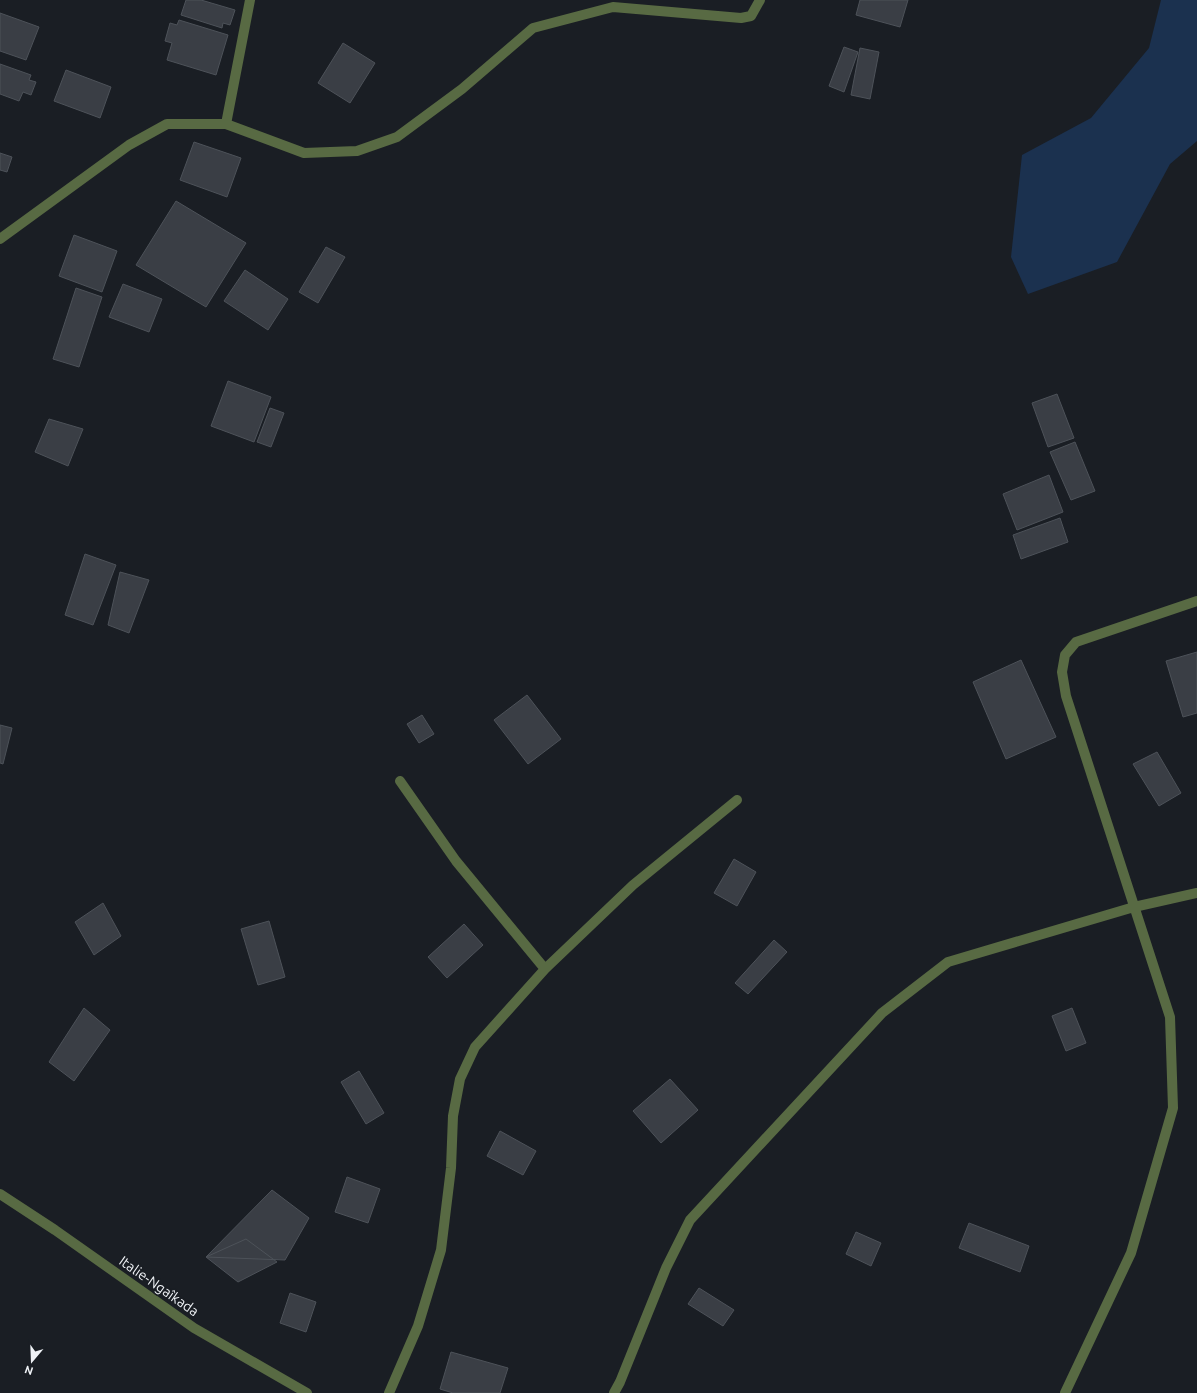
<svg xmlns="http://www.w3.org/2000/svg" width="1197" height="1393" viewBox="0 0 1197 1393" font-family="Ubuntu,sans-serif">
  <rect width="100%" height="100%" fill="#1a1e24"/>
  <path fill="#1b314f" d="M1161,0h36v141l-27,23 -53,98 -89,32 -17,-37 11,-102 69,-37 58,-70z"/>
  <path fill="#3a3e45" stroke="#4d5259" d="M186,0h15l34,10 -5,15 -7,-2 -1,5 -41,-13z
    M860,0h48l-8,27 -44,-12z
    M0,13l39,14 -13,33 -26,-9z
    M179,20l49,15 -12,40 -49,-15 5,-17 -7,-2 5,-18 7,2z
    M343,43l32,20 -25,40 -32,-20z
    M844,47l14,5 -14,40 -15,-6z
    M860,48l19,4 -9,47 -19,-4z
    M0,64l31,11 -2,5 7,2 -5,13 -8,-3 -4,9 -19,-7z
    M66,70l45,17 -11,31 -46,-17z
    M194,142l47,16 -14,39 -47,-17z
    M0,153l12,4 -5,15 -7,-2z
    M176,201l70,42 -40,64 -70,-42z
    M74,235l43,16 -15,41 -43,-16z
    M326,247l19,10 -27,46 -19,-11z
    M245,270l43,29 -20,31 -44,-29z
    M123,284l39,15 -13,33 -40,-15z
    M76,288l26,9 -23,70 -26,-8z
    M228,381l43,16 -17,45 -43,-16z
    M1057,394l17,44 -26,9 -16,-44z
    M270,408l14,5 -13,34 -14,-5z
    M49,419l34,10 -15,37 -33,-14z
    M1075,442l20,49 -24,9 -21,-48z
    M1049,475l14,37 -46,18 -14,-36z
    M1060,518l8,24 -47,17 -8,-24z
    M85,554l31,11 -23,60 -28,-10z
    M120,572l29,8 -20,53 -21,-8z
    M1197,652v61l-14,4 -17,-56z
    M1021,660l35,77 -50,22 -33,-77z
    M527,695l34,44 -33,25 -34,-44z
    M422,715l12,19 -15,9 -12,-19z
    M0,725l12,3 -9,36 -3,-1z
    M1157,752l24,41 -22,13 -26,-42z
    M734,859l22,13 -19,34 -23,-13z
    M103,903l18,33 -27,19 -19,-33z
    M269,921l16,56 -27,8 -17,-56z
    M464,924l19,21 -36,33 -19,-21z
    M774,940l13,12 -39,42 -13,-11z
    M84,1008l26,22 -36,51 -25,-19z
    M1072,1008l14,35 -20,8 -14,-35z
    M359,1071l25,42 -18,11 -25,-42z
    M670,1079l28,31 -37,33 -28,-32z
    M500,1131l36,20 -13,24 -36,-19z
    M347,1177l33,12 -12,34 -33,-11z
    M272,1190l37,28 -24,42 -79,-3z
    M969,1223l60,23 -9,26 -61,-24z
    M856,1232l25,11 -10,23 -25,-12z
    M246,1239l31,23 -39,20 -32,-25z
    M699,1288l35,22 -11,16 -35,-22z
    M290,1293l26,9 -10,30 -26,-9z
    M451,1352l57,16 -8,25h-47l-13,-4z"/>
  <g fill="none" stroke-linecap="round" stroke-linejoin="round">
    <path stroke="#586a43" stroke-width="10" d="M226,124l24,-124
      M0,239l129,-94 38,-21h59l78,29 53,-2 40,-14 65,-48 71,-61 80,-21 128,11 10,-2 9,-16
      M400,781l56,80 89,108
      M389,1393l29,-67 23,-76 10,-82 2,-52 7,-37 15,-32 70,-78 88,-84 104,-85
      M614,1393l6,-11 46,-114 24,-48 192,-207 66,-51 186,-55 63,-14
      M1065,1393l66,-140 42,-145 -3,-91 -104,-321 -4,-24 3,-17 11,-13 121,-41"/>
    <path stroke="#586a43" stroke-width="10" d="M0,1194l55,36 139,98 113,65"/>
  </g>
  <g text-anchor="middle" stroke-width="3.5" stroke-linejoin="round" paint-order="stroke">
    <g font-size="14" fill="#f0f3f7" stroke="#1a1e24">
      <text transform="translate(159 1286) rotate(35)" y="5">Italie-Ngaîkada</text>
    </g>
  </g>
  <g transform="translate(32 1361) rotate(199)" stroke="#1a1e24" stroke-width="3" paint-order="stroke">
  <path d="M0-3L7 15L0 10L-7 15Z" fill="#f0f3f7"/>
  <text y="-6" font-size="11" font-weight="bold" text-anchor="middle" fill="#f0f3f7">N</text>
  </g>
</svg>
